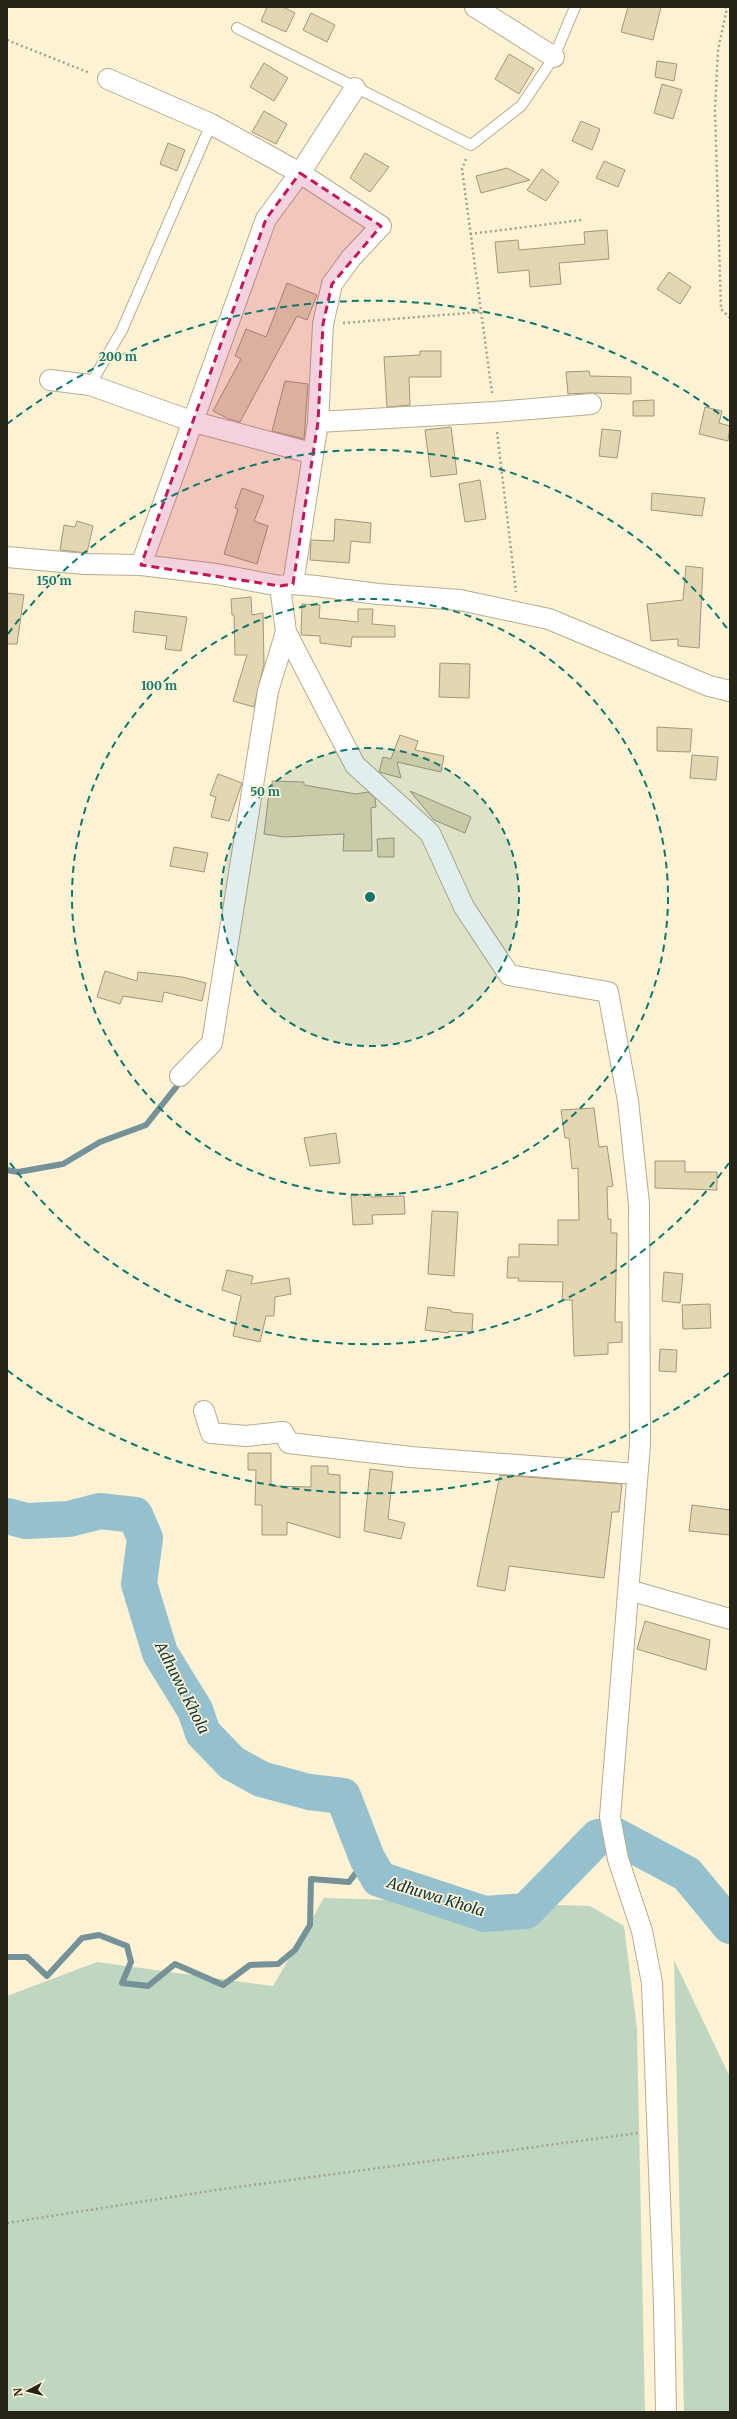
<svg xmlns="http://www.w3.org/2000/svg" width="737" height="2419" viewBox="0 0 737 2419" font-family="Merriweather,serif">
  <rect width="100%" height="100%" fill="#fdf2d4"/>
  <path fill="#bfd7c0" d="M324,1898l266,8 34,20 13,103 8,383h-638v-416l90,-34 176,24z
    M674,1960l56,117v335h-46z"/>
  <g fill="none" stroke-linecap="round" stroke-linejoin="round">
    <path stroke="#749298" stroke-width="6" d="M7,1170l11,2 45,-8 37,-22 46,-17 35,-44
      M7,1957h20l20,19 35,-38 17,-3 28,11 4,16 -9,21 26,3 27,-22 48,21 27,-20 28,-1 17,-14 15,-25 1,-46 38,3 18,-24"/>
    <path stroke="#95c1cf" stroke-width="36" d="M7,1516l19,5 43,-2 31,-8 35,4 10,23 -6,46 21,69 35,57 8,23 29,30 29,16 48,13 34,4 24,62 12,21 106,35 41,-3 72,-74 16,-2 73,39 43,52"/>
  </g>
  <path fill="#e3d6b1" stroke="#a1977b" d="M267,7h16l12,6 -9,19 -25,-11z
    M628,7h33l-8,33 -32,-8z
    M311,13l24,12 -8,17 -24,-12z
    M509,54l25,15 -15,25 -24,-15z
    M657,61l20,3 -3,17 -19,-4z
    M264,63l24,15 -14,23 -24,-14z
    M662,84l20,6 -9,29 -19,-6z
    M264,111l23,13 -11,20 -24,-12z
    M581,121l19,8 -8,21 -20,-9z
    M168,143l17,7 -8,21 -17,-7z
    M365,153l24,14 -19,25 -20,-14z
    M604,161l21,9 -7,17 -22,-9z
    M507,168l23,12 -49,13 -5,-17z
    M542,169l17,13 -13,19 -19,-11z
    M607,230l2,29 -50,4 2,21 -31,3 -1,-17 -31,3 -3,-31 23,-2 1,10 66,-6 -1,-12z
    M669,272l22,15 -11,17 -23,-15z
    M287,283l30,12 -10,25 -10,-4 -57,106 -11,-3 -16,-8 28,-52 -6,-3 11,-27 20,8z
    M420,351h21v26h-32l1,28 -23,2 -3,-50 36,-2z
    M589,371l1,5 41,1v17l-41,-1 -22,1 -2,-22z
    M285,381l23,3 -4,55 -32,-8z
    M654,400v16h-21v-15z
    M705,407l17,4 -3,12 11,3 -2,15 -29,-7z
    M451,427l6,47 -26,3 -6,-47z
    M602,429l19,2 -4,27 -18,-2z
    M480,480l6,39 -21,3 -6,-38z
    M242,488l22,8 -10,25 14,5 -11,38 -33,-10 14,-45 -3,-1z
    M652,493l53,5 -3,18 -51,-6z
    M335,519l36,4 -1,20 -19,-2 -2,22 -39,-3 1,-20 23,1z
    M77,521l16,5 -6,27 -27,-3 4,-25 11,2z
    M686,566l17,2 -4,80 -21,-2v-7l-27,2 -4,-37 36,-4z
    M7,593l17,2 -7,49h-10z
    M251,597l1,18 11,-2 1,51 -10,43 -21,-6 14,-46h-12l-1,-40h-2l-1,-16z
    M302,604l18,1 -1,13 39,4v-13h15l-1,15 23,2v11h-43l-1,10 -31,-4v-7l-19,-1z
    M135,611l52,6 -6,34 -16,-2 2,-13 -34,-4z
    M440,663l30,1 -1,34 -30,-1z
    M657,727l35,2 -2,23 -33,-1z
    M400,735l18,6 -3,9 29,6 -3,16 -44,-10 4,16 -22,-6 4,-15 8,2z
    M692,755l26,2 -2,23 -26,-2z
    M218,774l24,9 -13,38 -18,-4 5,-20 -6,-2z
    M272,781l32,1v3l52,9 12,-2 7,6 1,9 -5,1 1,43h-29l1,-17 -60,3 -20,-3 5,-41 4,2z
    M410,791l61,26 -6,16 -31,-13z
    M394,838v19h-16l-1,-18z
    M174,847l34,6 -4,19 -34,-6z
    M105,971l32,10 1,-9 44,5 24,6 -4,18 -38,-9 -2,10 -39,-6 -3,8 -23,-7z
    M594,1108l5,39 8,-1 6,40 -6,1 1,32h3v14h6l-2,89h7v20l-14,1v11l-34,2 -2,-56h-10l1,-18 -45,-1 1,-3h-12l1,-21h11v-13l39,1v-25h21l-1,-52 -6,1 -3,-31h-4l-4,-28z
    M336,1133l4,30 -30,3 -6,-28z
    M655,1161h30v11h32v18l-62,-2z
    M371,1194v3l33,-1 1,18 -33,1 1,9 -20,1 -2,-30z
    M432,1211l26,1 -4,64 -26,-2z
    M227,1270l26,6 -2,8 38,-6 2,16 -16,3 -1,19h-8l-6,26 -27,-6 8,-40 -19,-6z
    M664,1272l19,2 -3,29 -18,-2z
    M710,1304l1,24 -28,1 -1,-24z
    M428,1307l23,3v2l22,2 -1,18 -23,-1 -1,2 -23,-3z
    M660,1349l17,1 -1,22 -17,-1z
    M248,1453h23v33l40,1v-21h17v8l12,1v63l-53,-16v13h-25v-30h-7l1,-35h-8z
    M370,1469l23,3 -5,47 17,4 -4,16 -37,-8z
    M500,1475l122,9 -3,28h-7l-8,66 -95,-12 -4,25 -28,-5z
    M692,1505l38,5v25l-41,-4z
    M645,1621l65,19 -4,30 -69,-21z"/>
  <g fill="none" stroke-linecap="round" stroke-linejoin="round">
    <g stroke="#b6ac8f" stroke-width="12">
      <path id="service" d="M237,28l234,117 50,-39 33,-49 21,-50
        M90,385l32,-55 89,-206"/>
    </g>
    <g stroke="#b6ac8f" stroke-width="22">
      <path id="minor" d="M475,7l79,50
        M108,79l103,45 89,49 81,53 -30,32 -19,26 -9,40 -5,98 -25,162
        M50,380l40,5 104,37 117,31
        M318,422l177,-10 96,-8
        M7,557l78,7 56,1 75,9 64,12 13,-2 23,2 62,8 82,6 89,19 160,67 21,5
        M141,565l125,-346 34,-46 55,-85
        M280,586l6,46 69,133 75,68 34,74 45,68 99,17 20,109 11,103 1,240 -30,373 8,42 24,72 10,52 12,323 2,106
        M180,1076l32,-33 56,-352 18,-59
        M204,1411l7,22 35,3 37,-4 6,11 122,14 226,17
        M629,1590l101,29"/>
    </g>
    <path stroke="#a79f88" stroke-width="2.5" stroke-dasharray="2 3" stroke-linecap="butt" d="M725,7l2,1 -9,42 -3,60 6,199 9,9
      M7,40l83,33
      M466,159l-4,10 30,224
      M470,234l112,-14
      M343,323l137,-11
      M497,432l19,160
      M7,2223l209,-33 422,-57"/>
    <use href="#service" stroke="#fff" stroke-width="10"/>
    <use href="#minor" stroke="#fff" stroke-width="20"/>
  </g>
  <path fill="#c2185b" fill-opacity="0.2" stroke="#c2185b" stroke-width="3" stroke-dasharray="8 5" stroke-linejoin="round" d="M300,173l81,53 -49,58 -9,40 -5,98 -25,162 -13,2 -139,-21 125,-346z"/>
  <circle cx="370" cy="897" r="149" fill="#0f766e" fill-opacity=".12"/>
  <g fill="none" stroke="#0f766e" stroke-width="2" stroke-dasharray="7 5">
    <circle cx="370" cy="897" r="149"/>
    <circle cx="370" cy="897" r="298"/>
    <path d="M729 1163A447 447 0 0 1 8 1160M8 634A447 447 0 0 1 729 631"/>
    <path d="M729 1373A596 596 0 0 1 7 1370M7 424A596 596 0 0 1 729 421"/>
  </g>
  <g text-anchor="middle" stroke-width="3.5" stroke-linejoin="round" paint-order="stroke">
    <g font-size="15" font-style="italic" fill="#0a3540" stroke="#fdf2d4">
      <text transform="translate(182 1688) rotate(63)" y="5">Adhuwa Khola</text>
      <text transform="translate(436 1897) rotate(17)" y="5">Adhuwa Khola</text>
    </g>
  </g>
  <circle cx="370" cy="897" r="6" fill="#0f766e" stroke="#fdf2d4" stroke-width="2"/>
  <g font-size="12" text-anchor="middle" font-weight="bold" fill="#0f766e" stroke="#fdf2d4" stroke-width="3.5" stroke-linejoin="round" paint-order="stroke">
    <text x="118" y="361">200 m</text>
    <text x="54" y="585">150 m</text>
    <text x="159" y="690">100 m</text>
    <text x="265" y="796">50 m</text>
  </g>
  <rect width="737" height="2419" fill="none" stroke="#262317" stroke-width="16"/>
  <g transform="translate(28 2391) rotate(263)" stroke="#fdf2d4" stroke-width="3" paint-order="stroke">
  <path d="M0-3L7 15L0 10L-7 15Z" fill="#262317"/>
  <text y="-6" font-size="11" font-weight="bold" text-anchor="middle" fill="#262317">N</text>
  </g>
</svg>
